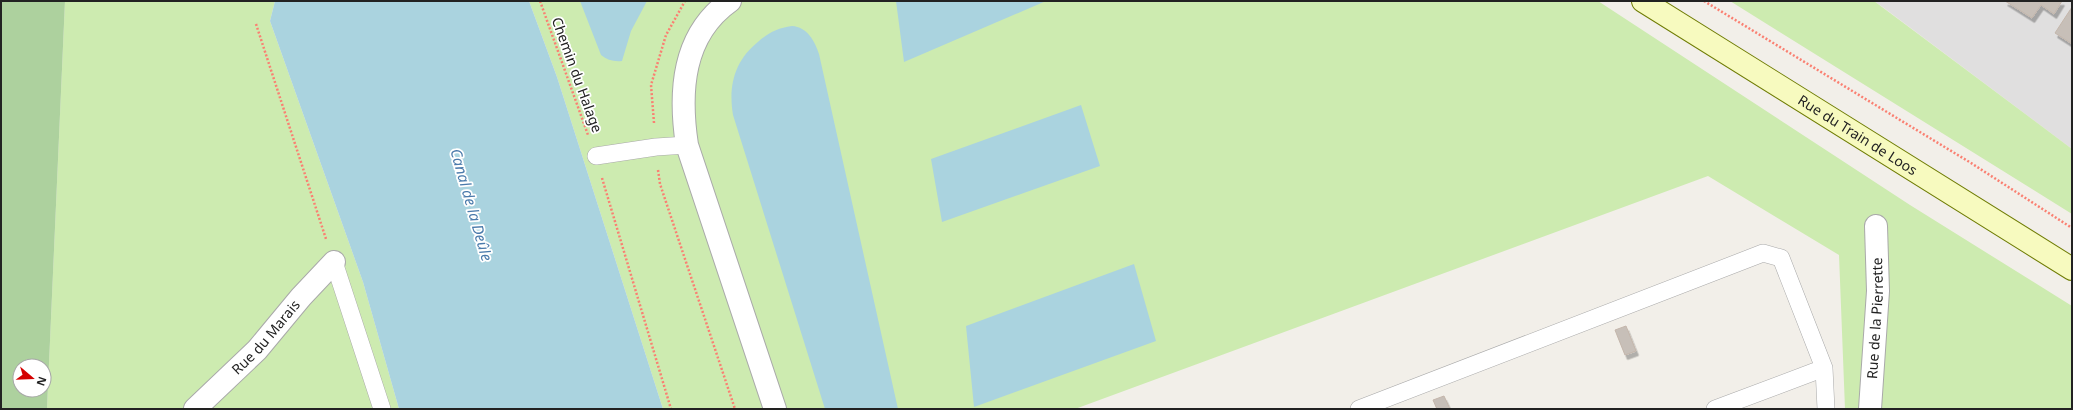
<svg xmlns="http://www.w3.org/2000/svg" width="2073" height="410" viewBox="0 0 2073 410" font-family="'Noto Sans',sans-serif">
  <defs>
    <filter id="shadow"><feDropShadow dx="2.5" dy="4.5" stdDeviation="0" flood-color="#0004"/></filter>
  </defs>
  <rect width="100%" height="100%" fill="#f2efe9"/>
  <path fill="#e0dfdf" d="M1874,1h198v148l-188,-141z"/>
  <path fill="#cdebb0" d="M65,1h210l-5,20 93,261 36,127h-352z
    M529,1h1069l312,204 162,101v103h-227l-6,-154 -131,-79 -633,233h-412l-106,-332z
    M1730,1h144l198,148v65z"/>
  <path fill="#add19e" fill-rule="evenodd" d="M1,1h64l-18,408h-46zM20,366h24v24h-24z"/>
  <path fill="#aad3df" d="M275,1h254l28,76 106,332h-264l-36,-127 -93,-261z
    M580,1h67l-16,30 -9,30c-8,1 -15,-1 -21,-6z
    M896,1h150l-142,61z
    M792,26c15,1 23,15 27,28l79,355h-73l-92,-294c-5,-30 2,-55 26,-74 11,-9 19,-13 33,-15z
    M1081,105l19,61 -158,56 -11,-63z
    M1134,264l22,77 -182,66 -8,-81z"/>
  <path fill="#c7bfb8" stroke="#c4b6ab" filter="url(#shadow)" d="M2005,1h57l-8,13 -13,-9 -9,13z
    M2072,7v37l-17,-11z
    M1626,326l10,25 -11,4 -10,-25z
    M1444,396l6,13h-13l-4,-9z"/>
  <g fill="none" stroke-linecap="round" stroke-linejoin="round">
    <g stroke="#a9a9a9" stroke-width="18">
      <path id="lane" d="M596,156l60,-9 31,-2
        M334,262l48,147
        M1359,409l404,-156 18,5 43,110 2,41
        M1715,409l109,-41"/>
    </g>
    <g stroke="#a9a9a9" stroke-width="24">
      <g id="street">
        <path d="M730,1c-48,34 -51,91 -43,144l88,264"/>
        <path id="s1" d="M195,409l62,-59 44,-53 33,-35"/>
        <path id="s2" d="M1870,409l8,-118 -2,-65"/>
      </g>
    </g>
    <g stroke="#707d05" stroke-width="24">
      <g id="secondary">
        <path id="s3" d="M1643,1l429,268"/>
      </g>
    </g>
    <path stroke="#fa8072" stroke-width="2.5" stroke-dasharray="2 2" stroke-linecap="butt" d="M540,1l48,134
      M1704,1l267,162 101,65
      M256,24l70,215
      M654,123l-3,-38 15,-50 19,-34
      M658,170l2,14 75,225
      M602,178l69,231"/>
    <use href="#lane" stroke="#fff" stroke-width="17"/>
    <use href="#street" stroke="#fff" stroke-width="22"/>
    <use href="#secondary" stroke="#f7fabf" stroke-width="22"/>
  </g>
  <g text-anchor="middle" stroke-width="3.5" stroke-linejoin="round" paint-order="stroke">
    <g font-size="14" fill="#222" stroke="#fff">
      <text transform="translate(577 75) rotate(70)" y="5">Chemin du Halage</text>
      <text dy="5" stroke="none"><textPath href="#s3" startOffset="253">Rue du Train de Loos</textPath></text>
      <text dy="5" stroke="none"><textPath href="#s2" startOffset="91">Rue de la Pierrette</textPath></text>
      <text dy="5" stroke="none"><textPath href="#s1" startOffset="101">Rue du Marais</textPath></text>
    </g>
    <g font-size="15" font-style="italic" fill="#4a7aab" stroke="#fff">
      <text transform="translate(471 205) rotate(74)" y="5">Canal de la Deûle</text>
    </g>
  </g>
  <rect width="2073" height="410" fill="none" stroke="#222222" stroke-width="4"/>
  <g transform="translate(32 378) rotate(109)"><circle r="19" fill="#ffffff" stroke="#a7a7a7"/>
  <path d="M0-3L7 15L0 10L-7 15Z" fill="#d40000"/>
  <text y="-6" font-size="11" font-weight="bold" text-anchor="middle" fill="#222222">N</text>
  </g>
</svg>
